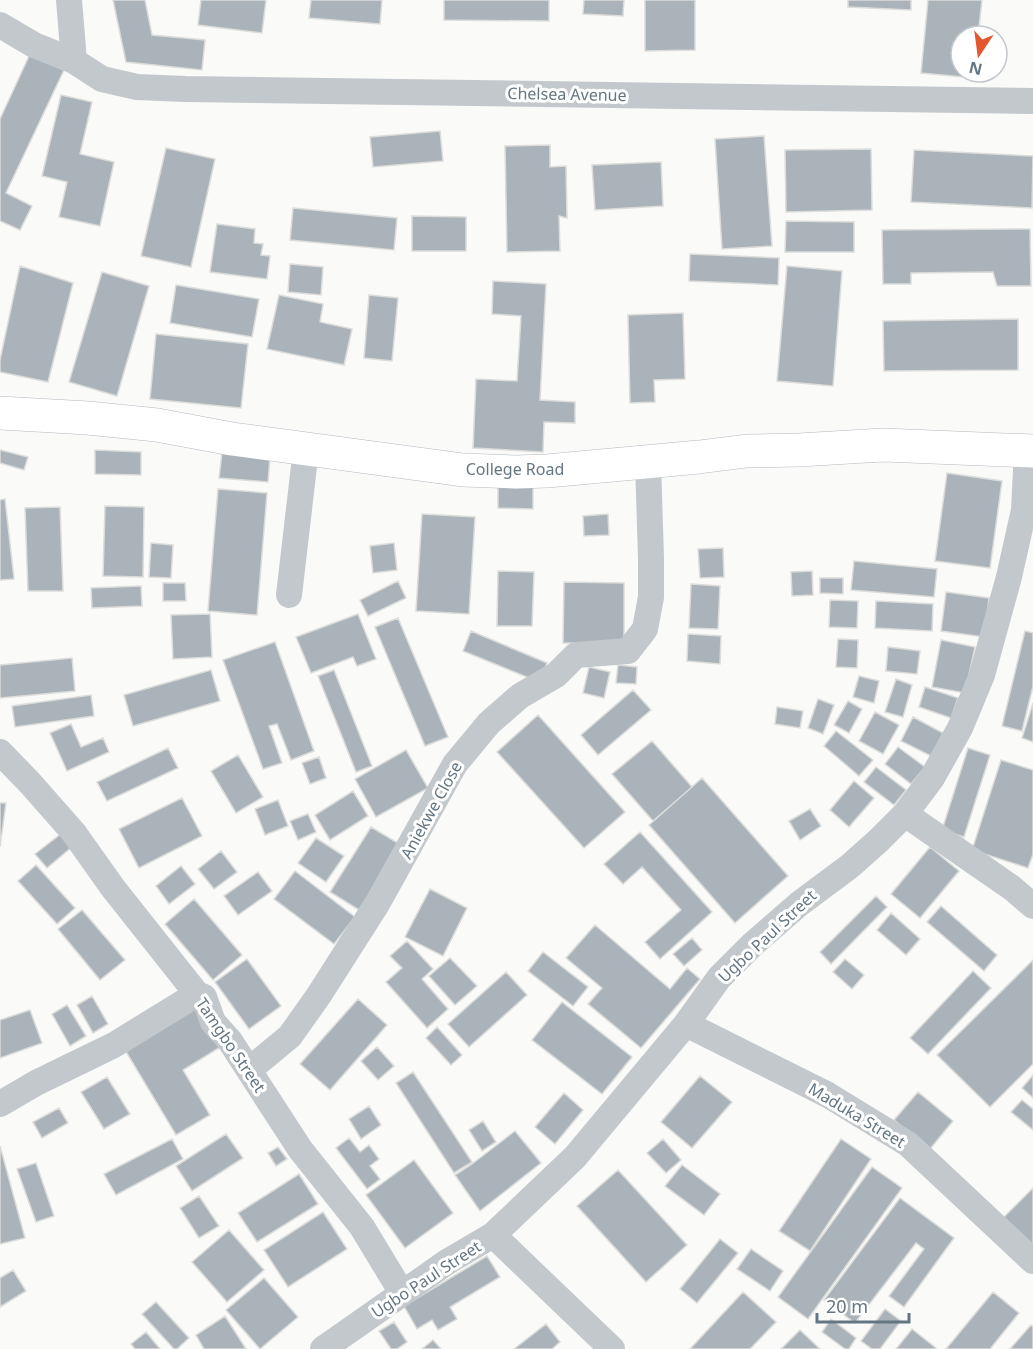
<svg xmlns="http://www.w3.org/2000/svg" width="1033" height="1349" viewBox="0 0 1033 1349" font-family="'Noto Sans',sans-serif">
  <rect width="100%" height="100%" fill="#fafaf8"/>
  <path fill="#aab3b9" stroke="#dcdcda" stroke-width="1.5" d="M113,0h32l7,35 53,5 -3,30 -76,-8z
    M201,0h65l-4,33 -64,-8z
    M311,0h71l-2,24 -71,-6z
    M444,0h105v21l-105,-1z
    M584,0h40l-1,16 -40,-2z
    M645,0h50v50l-50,1z
    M848,0h63v10l-63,-3z
    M928,0h54l-4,36h-17v36h14l-1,6 -53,-5z
    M30,54l34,16 -58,123 26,13 -12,24 -20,-9v-102z
    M61,95l31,7 -12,52 34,8 -14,64 -41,-9 8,-35 -25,-6z
    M440,131l3,30 -70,6 -3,-30z
    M764,136l8,110 -50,3 -7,-110z
    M550,145v22l16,-1 1,52 -8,-2 1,35 -53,1 -2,-106z
    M166,148l49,11 -24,108 -50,-11z
    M871,149l1,61 -86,2 -1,-62z
    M914,150l119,6 -1,52 -121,-6z
    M661,162l2,44 -68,4 -3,-45z
    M293,208l104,10 -3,32 -104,-10z
    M412,216l54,1v34h-54z
    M786,221l68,1v30h-69z
    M217,224l38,5 -1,14 9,1 -2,11 9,1 -3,23 -57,-7z
    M1030,229l1,57h-34l-4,-14 -82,1v11h-28l-1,-54z
    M690,254l89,4 -1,27 -89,-4z
    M290,264l33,3 -2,28 -33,-3z
    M20,266l53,17 -25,99 -48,-10v-12z
    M787,266l55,5 -9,115 -56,-5z
    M102,272l47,14 -32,110 -48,-14z
    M493,281l53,3 -6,116 35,2v21l-31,-1 -1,30 -70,-4 3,-69 41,2 4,-65 -29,-2z
    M176,285l83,14 -7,38 -82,-14z
    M279,295l44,9 -3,18 32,7 -8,36 -77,-16z
    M369,295l29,3 -6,63 -28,-3z
    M683,313l2,66 -31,1 1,22 -25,1 -2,-88z
    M1018,319v51l-134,1 -1,-50z
    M156,334l92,10 -7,64 -91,-9z
    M0,450l28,7 -4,13 -24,-7z
    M95,450l46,2v23l-46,-1z
    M222,453l48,4 -2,25 -49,-4z
    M947,473l55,8 -12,87 -55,-7z
    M498,485l35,1v23l-35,-1z
    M218,489l49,4 -10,122 -49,-4z
    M5,499l9,80 -14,1v-80z
    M105,506l39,1 -1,70 -40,-1z
    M60,507l3,84h-35l-3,-83z
    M422,514l53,3 -6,97 -53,-3z
    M608,514l1,21 -25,1 -1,-20z
    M151,543l22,2 -2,33 -22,-1z
    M394,543l3,27 -24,3 -3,-27z
    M723,548l1,29 -24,1 -2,-29z
    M854,561l83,8 -3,28 -83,-7z
    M498,571l36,1 -2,54h-35z
    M812,571l1,24 -21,1 -1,-24z
    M820,578h23v16l-23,-1z
    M398,581l8,17 -38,18 -8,-16z
    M564,582l60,1v60h-61z
    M163,583h22l1,18h-23z
    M691,584l29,2 -2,43 -29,-1z
    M141,586l1,20 -50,2 -1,-20z
    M946,592l43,6 -5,39 -43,-6z
    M830,600l28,1 -1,27 -28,-1z
    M876,601l57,3 -1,27 -57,-3z
    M210,614l2,43 -39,2 -2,-44z
    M358,614l18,45 -19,7 -4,-9 -42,16 -15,-36z
    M398,618l50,119 -23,9 -50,-119z
    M471,631l76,32 -8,19 -76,-31z
    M1025,631l8,2v53l-11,45 -20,-5z
    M688,634l33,2 -1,28 -33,-3z
    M838,639l20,1 -1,28 -21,-1z
    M941,640l34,7 -10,46 -33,-6z
    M275,642l39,109 -23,9 -14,-36 -8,2 13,37 -19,6 -40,-109z
    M888,647l32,4 -3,23 -31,-3z
    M72,658l3,33 -75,7v-33z
    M618,665l19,2 -1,17 -20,-1z
    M589,667l21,5 -6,26 -21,-5z
    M211,670l9,31 -87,25 -9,-31z
    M334,670l38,96 -16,6 -38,-96z
    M859,676l20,5 -5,22 -21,-6z
    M896,679l16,6 -9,32 -18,-5z
    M925,687l33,11 -7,20 -32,-11z
    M633,690l18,20 -53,45 -17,-20z
    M91,695l3,21 -79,11 -3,-21z
    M818,699l16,6 -11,29 -15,-6z
    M848,701l14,8 -13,24 -15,-8z
    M1033,703v39l-11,-4z
    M777,707l26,4 -3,17 -25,-4z
    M875,712l24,13 -16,29 -24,-13z
    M538,715l87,97 -41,36 -87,-96z
    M913,717l30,16 -12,23 -30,-15z
    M71,724l10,23 22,-9 6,14 -42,19 -17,-38z
    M836,731l37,29 -14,16 -35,-30z
    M652,741l40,46 -39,34 -41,-47z
    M898,747l27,20 -14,17 -26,-20z
    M168,748l10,20 -71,33 -10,-19z
    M968,748l22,7 -26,82 -22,-7z
    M406,750l22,38 -52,29 -21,-38z
    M238,755l25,42 -27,16 -25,-42z
    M319,757l7,21 -16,6 -8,-21z
    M1001,760l32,10v84l-5,14 -56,-18z
    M876,767l30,23 -12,15 -30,-23z
    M702,778l86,98 -53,47 -86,-98z
    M854,781l20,17 -25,29 -19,-17z
    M353,791l15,25 -38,24 -15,-25z
    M182,798l20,38 -63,32 -20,-39z
    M278,800l10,26 -23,9 -10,-26z
    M0,803h6l-6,44z
    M810,809l11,17 -21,14 -11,-19z
    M308,814l8,18 -18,8 -8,-19z
    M371,827l30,18 -42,65 -29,-18z
    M640,832l72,80 -52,47 -15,-17 36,-32 -39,-43 -19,17 -19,-20z
    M62,833l11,13 -26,22 -12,-14z
    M316,838l28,18 -18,26 -28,-19z
    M930,847l29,24 -39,47 -29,-24z
    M221,851l16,21 -23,17 -16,-20z
    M36,865l39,43 -18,16 -39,-43z
    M181,866l14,18 -26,20 -13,-18z
    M295,871l60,46 -21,27 -60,-45z
    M258,872l14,19 -34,24 -14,-19z
    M430,889l37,19 -24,48 -38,-19z
    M876,896l11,11 -56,57 -11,-12z
    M194,899l48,56 -29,25 -48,-56z
    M941,906l56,49 -13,16 -57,-49z
    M82,910l43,50 -25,20 -42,-51z
    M891,913l29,26 -14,16 -29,-25z
    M595,925l75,64 17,-21 13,11 -59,69 -53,-44 14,-16 -36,-30z
    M692,938l10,12 -18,16 -11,-12z
    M407,941l26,28 -11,10 26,30 -21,19 -41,-46 16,-14 -12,-12z
    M543,952l45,35 -15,19 -45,-35z
    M450,958l27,28 -22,19 -26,-29z
    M247,959l34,47 -32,23 -34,-47z
    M845,959l19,16 -12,14 -19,-17z
    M1033,960v104l-43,43 -53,-52z
    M973,971l18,17 -63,66 -18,-16z
    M506,972l21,23 -58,52 -21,-23z
    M92,996l16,28 -15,9 -16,-28z
    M358,999l29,26 -57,65 -30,-26z
    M196,1002l26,44 -39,24 27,45 -34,20 -54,-90z
    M562,1002l70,55 -30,37 -70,-54z
    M67,1005l19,31 -16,10 -18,-32z
    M30,1010l12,33 -42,15v-38z
    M437,1027l25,28 -11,10 -25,-27z
    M377,1047l17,19 -16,14 -17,-19z
    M413,1072l59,90 -18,11 -58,-90z
    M1033,1075v23l-11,-10z
    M700,1076l32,26 -40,46 -31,-26z
    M107,1077l23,37 -26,15 -23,-37z
    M918,1092l35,29 -23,28 -36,-29z
    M564,1093l19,17 -28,34 -20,-17z
    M1022,1100l11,9v21l-22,-18z
    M369,1106l12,19 -20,14 -12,-20z
    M59,1108l9,15 -26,15 -9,-16z
    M483,1121l13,21 -14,9 -13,-21z
    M515,1131l26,32 -61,48 -25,-36 17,-11z
    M226,1134l17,24 -51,33 -16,-25z
    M349,1138l11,14 9,-7 10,14 -9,7 10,13 -13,10 -31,-41z
    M172,1139l11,20 -67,36 -12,-21z
    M663,1139l18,21 -15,13 -19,-20z
    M841,1139l30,20 -61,92 -31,-20z
    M0,1146l25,92 -25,6z
    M278,1147l9,12 -11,7 -8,-13z
    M414,1160l39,53 -48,35 -39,-53z
    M36,1163l18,53 -18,6 -19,-53z
    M682,1165l38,29 -16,21 -39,-29z
    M872,1167l30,21 -94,131 -30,-22z
    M618,1170l69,75 -41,37 -69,-76z
    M299,1174l19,30 -61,38 -19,-29z
    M1033,1188v59l-30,-29z
    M199,1196l20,30 -20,12 -19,-30z
    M900,1198l54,40 -50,69 -15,-11 35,-47 -8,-6 -61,80 -31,-23z
    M323,1212l24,37 -59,38 -24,-37z
    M229,1230l35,40 -37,32 -35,-40z
    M720,1239l18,14 -41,50 -17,-14z
    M751,1249l32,22 -13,20 -33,-22z
    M487,1256l13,21 -50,30 7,12 -19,11 -6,-10 -15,9 -13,-23z
    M13,1270l13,21 -26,16v-29z
    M264,1278l34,39 -38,32 -34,-39z
    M743,1292l33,30 -26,27h-60z
    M993,1292l26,21 -29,36h-44z
    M156,1302l33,36 -12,11h-3l-32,-35z
    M885,1309l16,12 -21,28h-8l-11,-8z
    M225,1316l21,33h-42l-8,-14z
    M831,1319l25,19 -7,11h-4l-23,-17z
    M394,1322l13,20 -10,7h-6l-12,-18z
    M546,1324l14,18 -8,7h-38z
    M1031,1325l2,2v22h-23z
    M912,1329l24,19 -1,1h-39z
    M800,1330l20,19h-39z
    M146,1332l14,17h-25l-4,-5z
    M433,1340l8,9h-19z"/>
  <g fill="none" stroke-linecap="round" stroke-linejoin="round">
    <g stroke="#b3babf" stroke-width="34">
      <path id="secondary" d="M0,413l88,5 69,7 75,14 231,31 53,2 31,-1 152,-14 48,-6 52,-1 84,-5 150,6"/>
    </g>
    <path stroke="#c3c8cc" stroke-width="26" d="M69,0l5,61
      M0,25l34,20 40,16 28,18 35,8 48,2 848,12
      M289,595l17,-146
      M0,752l30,31 44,50 39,55 84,106 7,3 9,25 17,19 70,108 62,78 40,66
      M905,814l107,74 21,18
      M686,1024l142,71 80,49 125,117
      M249,1070l41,-34 29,-41 58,-91 78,-140 34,-41 31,-27 36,-21 20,-20 52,-4 17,-22 6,-32v-39l-3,-96
      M0,1104l36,-21 78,-38 83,-51
      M493,1235l119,114
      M323,1349l124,-87 46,-27 82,-78 111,-133 33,-46 34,-34 46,-40 51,-38 28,-25 27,-27 27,-36 28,-50 22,-53 27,-98 15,-67 3,-60"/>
    <use href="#secondary" stroke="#fff" stroke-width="33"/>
  </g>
  <g text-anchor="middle" stroke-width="6" stroke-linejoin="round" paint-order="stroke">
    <g font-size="16" fill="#657683" stroke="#fff">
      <text transform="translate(567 94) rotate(1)" y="6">Chelsea Avenue</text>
      <text x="515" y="475">College Road</text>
      <text transform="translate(431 810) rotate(-61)" y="6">Aniekwe Close</text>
      <text transform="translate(767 936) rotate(-43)" y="6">Ugbo Paul Street</text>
      <text transform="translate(231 1045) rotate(56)" y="6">Tamgbo Street</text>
      <text transform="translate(857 1115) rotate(31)" y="6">Maduka Street</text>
      <text transform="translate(426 1279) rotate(-33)" y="6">Ugbo Paul Street</text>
    </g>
  </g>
  <g transform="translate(979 54) rotate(193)"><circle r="28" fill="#ffffff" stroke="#c1c8cd" stroke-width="1.5"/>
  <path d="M0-4.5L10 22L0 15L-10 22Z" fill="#e4572e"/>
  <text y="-9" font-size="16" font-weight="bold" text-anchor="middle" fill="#657683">N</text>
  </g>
  <path d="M817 1313v9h92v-9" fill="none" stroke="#657683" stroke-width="3"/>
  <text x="826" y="1313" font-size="18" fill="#657683" stroke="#ffffff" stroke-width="4.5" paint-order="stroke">20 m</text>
</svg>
